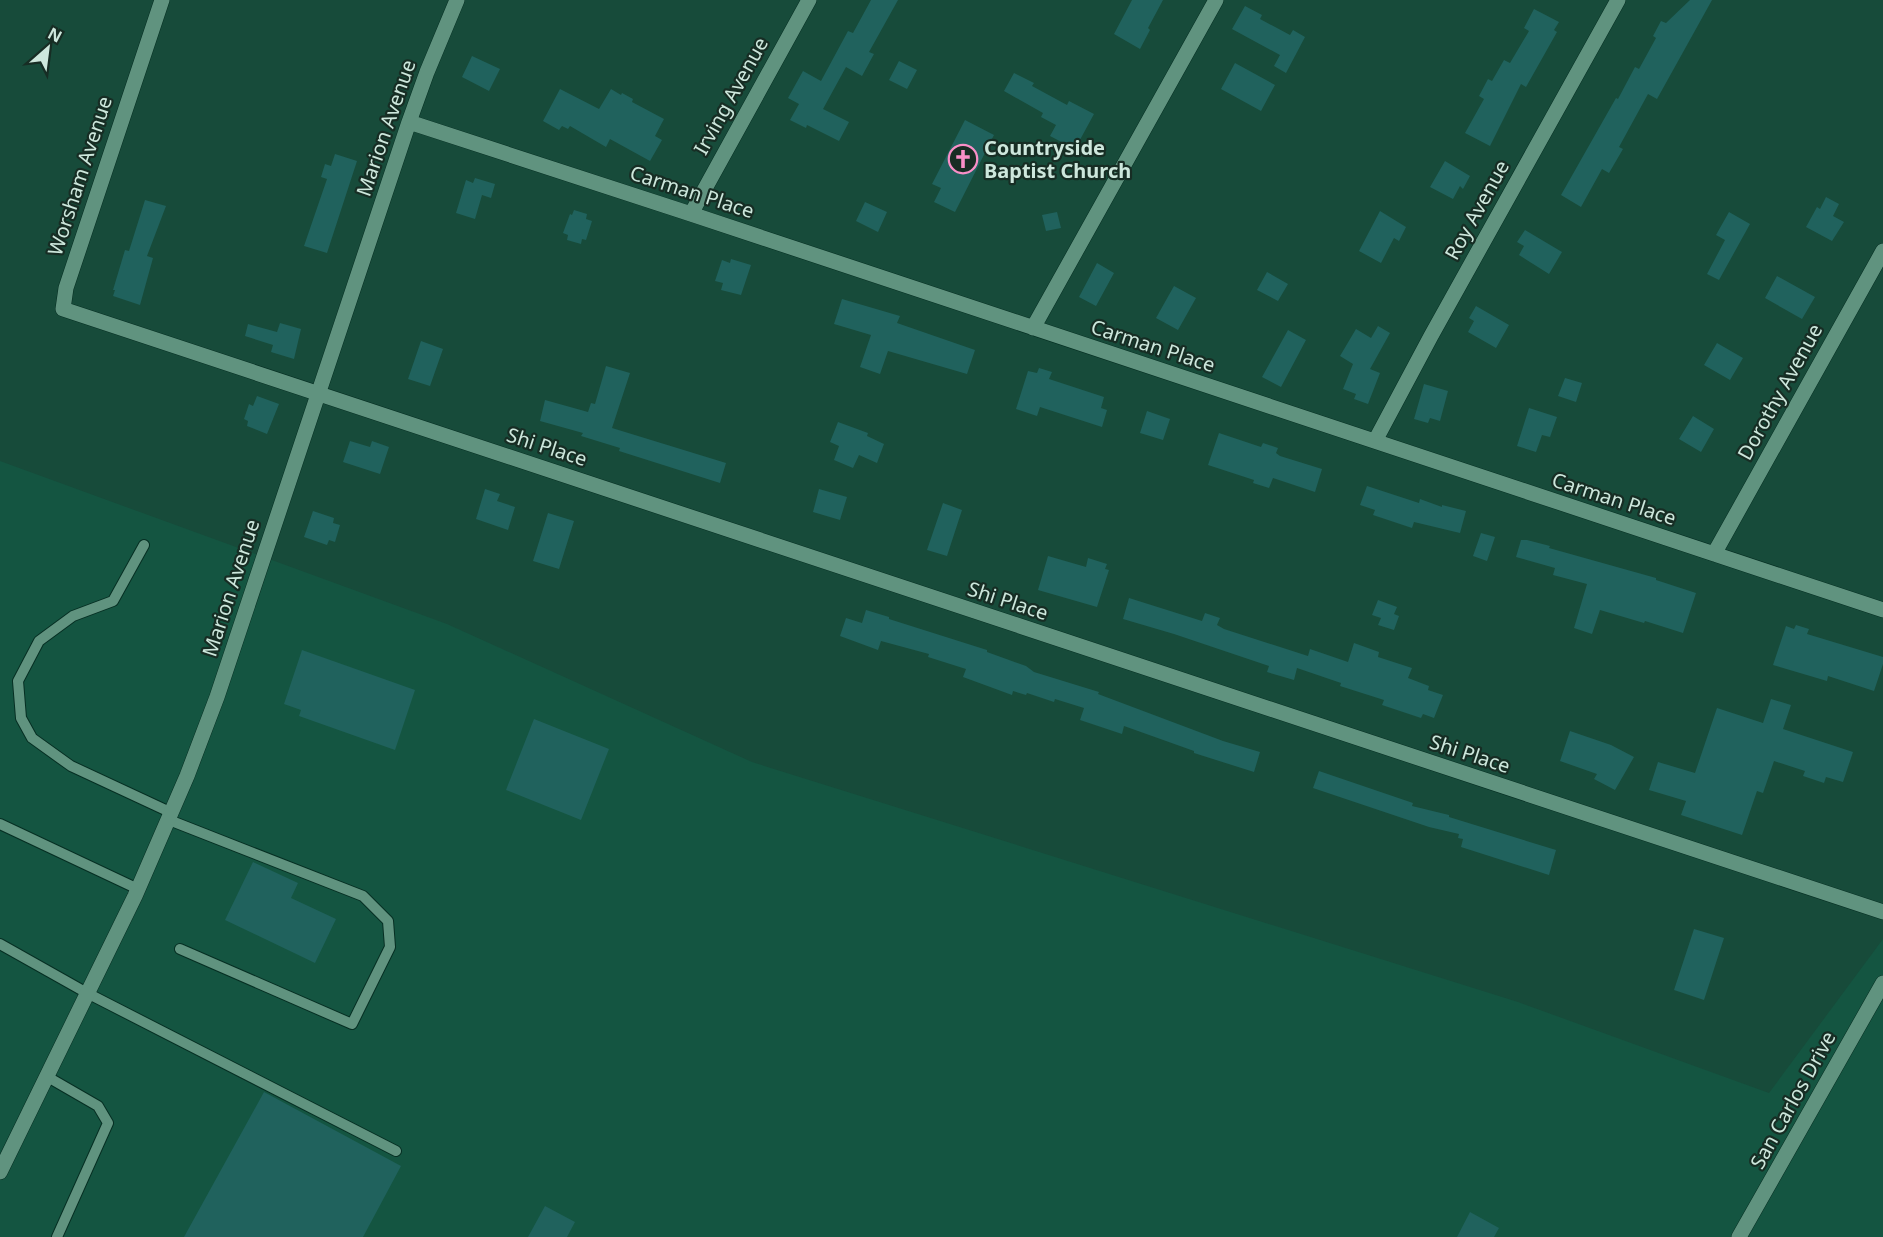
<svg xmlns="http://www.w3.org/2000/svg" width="1883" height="1237" viewBox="0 0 1883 1237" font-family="'Noto Sans',sans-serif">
  <rect width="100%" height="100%" fill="#174b3a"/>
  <path fill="#145541" d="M0,461l447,163 305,138 766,240 251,91 114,-154v298h-1883z"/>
  <path fill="#20625d" d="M871,0h27l-29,52 5,2 -12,22 -16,-9 -23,42 26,13 -10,19 -32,-16 -1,3 -16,-8 9,-16 -11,-6 15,-27 18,10 27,-50 5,2z
    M1132,0h31l-15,28 2,2 -10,19 -26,-15z
    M1690,0h22l-55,99 -9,-5 -29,53 4,2 -14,24 -7,-4 -21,38 -20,-12 55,-97 2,1 17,-32 4,2 17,-31 -3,-2 8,-15 5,2z
    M1245,6l17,9 -2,4 30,16 3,-5 12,7 -19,36 -12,-7 6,-11 -48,-26z
    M1534,9l25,13 -5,8 3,2 -31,55 -5,-3 -31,62 -25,-13 19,-34 -5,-3 9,-17 4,2 12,-21 6,3 19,-32 -5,-3z
    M472,56l28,13 -11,22 -27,-14z
    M899,61l18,9 -10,19 -18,-9z
    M1235,63l40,22 -14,26 -40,-22z
    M1014,73l20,10 -2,3 35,19 2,-4 25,13 -19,35 -25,-13 6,-11 -15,-8 2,-4 -39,-22z
    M560,89l39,20 12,-20 10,6 1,-2 11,6 -1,3 32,17 -9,17 7,4 -12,21 -40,-22 -4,8 -36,-21 -2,3 -6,-3 -3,4 -16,-9z
    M965,120l29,15 -39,77 -21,-10 7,-14 -9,-4z
    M335,154l22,7 -30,92 -23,-7 23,-67 -6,-2 4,-13 6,2z
    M1445,161l25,15 -7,13 -3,-3 -7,13 -23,-12z
    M475,178l20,6 -4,14 -9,-3 -7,24 -19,-6 10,-33 7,3z
    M1826,197l13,7 -6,12 11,6 -12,19 -26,-14 11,-20 3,2z
    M145,200l21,6 -19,50 6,2 -13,47 -27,-9 2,-6h-2l12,-40 4,1z
    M865,202l22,10 -9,20 -22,-11z
    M574,210l13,4 -1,5 6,2 -6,19 -4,-1 -1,5 -14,-4 1,-5 -5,-2 7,-19 2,1z
    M1380,211l26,16 -7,14 -5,-3 -13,25 -22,-12z
    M1057,212l4,16 -15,3 -4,-16z
    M1729,212l21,12 -31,56 -12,-6 18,-34 -9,-5z
    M1525,230l37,22 -13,22 -30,-19 5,-9 -7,-4z
    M731,259l20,6 -10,30 -20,-5 2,-7 -8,-2 7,-21 8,3z
    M1097,263l17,10 -18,33 -17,-9z
    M1267,272l21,12 -10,17 -21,-11z
    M1777,276l38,21 -13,22 -37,-21z
    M1174,286l22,12 -18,32 -22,-12z
    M842,299l58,17 -3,7 78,27 -8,24 -79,-23 -8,23 -20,-7 11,-32 -37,-11z
    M1476,306l33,19 -13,23 -28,-16 6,-11 -5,-3z
    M280,323l21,6 -7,30 -23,-7 2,-7 -28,-9 3,-12 29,8z
    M1378,326l12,7 -20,36 10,4 -12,31 -14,-5 2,-5 -13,-5 10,-25 -13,-8 16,-27 15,9z
    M1288,330l18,10 -25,47 -19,-10z
    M421,341l22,8 -13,37 -22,-7z
    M1717,343l26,15 -13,22 -26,-15z
    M606,366l24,7 -18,55 114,35 -6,20 -101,-32 1,-3 -39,-12 2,-3 -43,-12 5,-21 43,12 3,-9 4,1z
    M1039,368l13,4 -3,7 55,18 -3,11 6,2 -5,17 -62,-20 -3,9 -21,-7 12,-38 9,2z
    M1565,378l17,5 -6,19 -18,-6z
    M1424,384l24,7 -8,30 -10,-3 -2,5 -14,-4z
    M257,396l22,8 -12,30 -20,-8 1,-5 -4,-2 5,-15 4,2z
    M1529,408l28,9 -7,20 -8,-2 -6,17 -19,-6z
    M1147,411l23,8 -7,21 -23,-7z
    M1693,416l21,13 -13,23 -22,-13z
    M838,422l30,11 -1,3 17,8 -7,19 -18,-8 -6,13 -19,-8 5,-14 -9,-4z
    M1219,433l42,14 2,-4 15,5 -2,5 4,3 42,13 -7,23 -42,-14 -4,10 -16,-5 1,-3 -46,-15z
    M350,441l20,6 2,-6 17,6 -9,27 -37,-12z
    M1367,486l52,17 1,-4 22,8v-2l24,6 -6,22 -46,-11 -2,6 -39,-13 2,-5 -15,-5z
    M485,489l15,5 -3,7 18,6 -7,23 -32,-11z
    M819,489l28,8 -7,23 -27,-8z
    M943,503l19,7 -15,46 -20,-6z
    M313,511l21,7 -1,5 7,2 -5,17 -6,-2 -2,5 -23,-8z
    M548,513l26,8 -15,48 -26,-8z
    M1481,533l14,4 -8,24 -14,-5z
    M1521,540h6l23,6 -1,2 107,30v2l40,13 -13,40 -38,-12 -1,2 -44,-13 -8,24 -18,-6 13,-44 -34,-9 2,-7 -39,-11z
    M1048,556l38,11 2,-9 19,6 -2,5 4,1 -12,37 -59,-17z
    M1129,598l73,23 3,-8 15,5 -3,7 7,4 84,27 2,-7 38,13 6,-19 25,9 -1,5 34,11 -4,10 21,8 -1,4 15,5 -9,23 -11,-4 -2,4 -39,-13 2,-5 -44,-14 1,-3 -44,-15 -3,12 -27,-8 2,-6 -95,-32 -51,-15z
    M1378,600l19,7 -3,7 5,2 -5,14 -16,-5 3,-7 -9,-3z
    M866,610l23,7v2l98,31v2l39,14 8,6 65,20 -1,2 125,47 37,11 -6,20 -60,-19v-2l-70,-25 -2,8 -42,-14 4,-12 -29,-9 -1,3 -27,-9 -1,2 -13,-4 -1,4 -49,-18 3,-8 -38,-12 1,-3 -48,-13 -3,9 -38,-14 6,-18 16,5z
    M1796,625l13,4 -2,5 76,23v7l-9,27 -46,-15 -1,5 -54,-16 13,-39 8,3z
    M302,650l113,40 -20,60 -96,-34 2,-6 -17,-6z
    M1771,699l20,6 -8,24 70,23 -10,30 -17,-5 -2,6 -21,-7 2,-5 -31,-10 -11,32 -6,-2 -15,44 -61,-20 5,-14 -37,-11 9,-28 37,11 22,-65 46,15z
    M534,719l75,30 -28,71 -75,-30z
    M1570,731l41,14 23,12 -19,33 -21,-11 3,-5 -37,-13z
    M1319,771l94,32 -1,3 37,9v2l107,33 -7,25 -88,-28 2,-8 -5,-1 1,-4 -30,-7 -116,-39z
    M253,862l45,21 -7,15 45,21 -21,44 -90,-43z
    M1694,929l30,9 -20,62 -30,-10z
    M264,1092l137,74 -38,71h-179z
    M545,1206l30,16 -8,15h-39z
    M1470,1212l29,16 -5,9h-37z"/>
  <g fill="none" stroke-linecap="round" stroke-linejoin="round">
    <g stroke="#062f23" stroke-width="12">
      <path id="service" d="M144,545l-31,56 -40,15 -34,25 -21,40 3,37 11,20 39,28 101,47
        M169,820l194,76 25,25 2,26 -38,77 -172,-75
        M0,824l138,65
        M0,944l87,49 309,158
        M46,1076l52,30 10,17 -51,114"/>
    </g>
    <g stroke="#062f23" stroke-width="16">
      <path id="minor" d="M162,0l-96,288 -3,21 1820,603
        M409,122l282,92 1192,396
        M691,214l118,-214
        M1033,328l183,-328
        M1375,441l56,-105 187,-336
        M1714,554l169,-303
        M0,1172l135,-276 52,-120 30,-79 192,-575 18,-50 30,-72
        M1739,1237l144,-254"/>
    </g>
    <use href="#service" stroke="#60937f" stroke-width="10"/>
    <use href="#minor" stroke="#60937f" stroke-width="15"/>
  </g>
  <defs>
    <g id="church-ring" transform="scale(1.5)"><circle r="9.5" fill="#172d24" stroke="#f98fc8" stroke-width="1.5"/><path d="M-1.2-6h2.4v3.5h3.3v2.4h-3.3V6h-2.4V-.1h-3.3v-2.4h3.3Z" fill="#f98fc8"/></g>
  </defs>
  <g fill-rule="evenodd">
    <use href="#church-ring" x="963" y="159"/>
  </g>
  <g text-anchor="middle" stroke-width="4.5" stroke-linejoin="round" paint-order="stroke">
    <g font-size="20" fill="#cde7dc" stroke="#172d24">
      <text transform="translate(731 96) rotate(-61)" y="7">Irving Avenue</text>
      <text transform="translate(386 128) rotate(-71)" y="7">Marion Avenue</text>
      <text transform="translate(80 176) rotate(-72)" y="7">Worsham Avenue</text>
      <text transform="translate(692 192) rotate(18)" y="7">Carman Place</text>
      <text transform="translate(1477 210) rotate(-61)" y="7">Roy Avenue</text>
      <text transform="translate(1153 346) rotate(18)" y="7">Carman Place</text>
      <text transform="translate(1780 392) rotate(-61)" y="7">Dorothy Avenue</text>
      <text transform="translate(547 447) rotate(18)" y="7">Shi Place</text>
      <text transform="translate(1614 499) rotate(18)" y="7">Carman Place</text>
      <text transform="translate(231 588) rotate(-72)" y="7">Marion Avenue</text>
      <text transform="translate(1008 601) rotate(18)" y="7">Shi Place</text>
      <text transform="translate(1470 754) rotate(18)" y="7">Shi Place</text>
      <text transform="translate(1793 1100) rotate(-61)" y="7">San Carlos Drive</text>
    </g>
    <g font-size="20" font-weight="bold" fill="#cde7dc" stroke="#172d24" text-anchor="start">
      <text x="984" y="155">Countryside<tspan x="984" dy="23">Baptist Church</tspan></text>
    </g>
  </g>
  <g transform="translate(48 48) rotate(28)" stroke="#172d24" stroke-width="4.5" paint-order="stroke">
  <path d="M0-4.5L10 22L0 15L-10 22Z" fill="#cde7dc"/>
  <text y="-9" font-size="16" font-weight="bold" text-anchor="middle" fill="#cde7dc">N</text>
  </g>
</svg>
